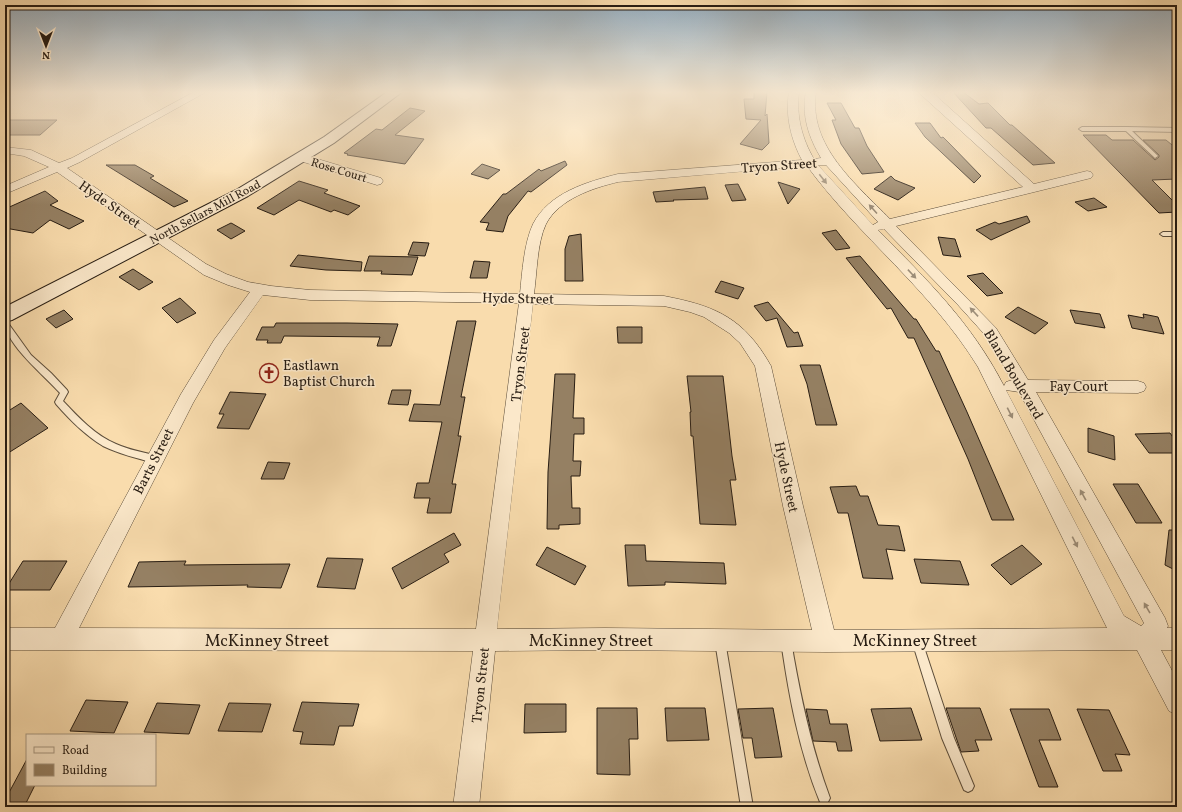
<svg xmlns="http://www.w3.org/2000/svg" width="1182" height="812" viewBox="0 0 1182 812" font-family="Vollkorn,serif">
  <rect width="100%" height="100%" fill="#f9dcad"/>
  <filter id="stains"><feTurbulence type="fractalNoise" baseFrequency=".005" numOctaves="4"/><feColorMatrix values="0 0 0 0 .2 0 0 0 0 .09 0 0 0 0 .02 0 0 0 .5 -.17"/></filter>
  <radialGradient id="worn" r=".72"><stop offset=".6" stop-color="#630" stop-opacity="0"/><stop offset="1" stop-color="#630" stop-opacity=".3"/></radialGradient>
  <path fill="#958063" stroke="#281d13" d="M754,92h13l-2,24 2,-2 2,29 -7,7 -22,-6 21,-24 -15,-1 -2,-20h10z
    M953,92h10l16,12 9,-1 22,22h2l43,38 -22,2 -42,-37h-5z
    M827,103h14l14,25h4l8,18 17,26 -22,2 -21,-30 -9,-24h4z
    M410,108l15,3 -30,24 29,4 -19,25 -58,-9 1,-1 -4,-1 32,-24 6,1z
    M5,120h52l-17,15h-35z
    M915,123h15l11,15 2,-1 6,6 32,33 -7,7 -49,-46z
    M1083,135h23l6,5h21l22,20 4,-3v-2l-16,-15h23l11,9v30l-25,1 25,25v7l-18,1z
    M565,161l2,4 -36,27 -3,-1 -20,25 -5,16 -17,-2 3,-7 -9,-1 23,-28h3l33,-25 2,2z
    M482,164l18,6 -12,9 -17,-5z
    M106,165h29l19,11 -4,2 38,23 -14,6z
    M891,176l4,4 20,8 -17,12 -24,-11z
    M299,181l29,9 -4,3 36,13 -12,9 -14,-5 -3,2 -32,-12 -25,15 -17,-7z
    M778,182l22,7 -12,15z
    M738,184l8,16 -14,1 -7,-16z
    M705,187l3,12 -35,1 1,1 -18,1 -3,-10z
    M45,191l13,10 -8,4 34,16 -15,8 -19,-9 -17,13 -28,-5v-19z
    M1094,198l13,9 -19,4 -13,-9z
    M1027,216l3,6 -39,18 -15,-10 19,-8 4,2z
    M231,223l2,1 12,7 -14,8 -14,-9z
    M836,230l14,18 -14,2 -14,-17z
    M581,234l2,47h-18v-32l4,-13z
    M938,237l17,2 6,18 -18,-2z
    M413,242l16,1 -4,13 -17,-1z
    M298,255l64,7 -1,9 -35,-1 -36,-4z
    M369,256l49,1 -6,18 -31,-1 1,-3h-18z
    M860,256l54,63h2l20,32h3l28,61 47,108h-22l-24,-61 -54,-121h-6l-17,-30 -4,1 -41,-51z
    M474,261l16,1 -3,16h-17z
    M133,269l20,13 -14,8 -20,-13z
    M983,273l20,20 -16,3 -20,-20z
    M721,281l23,7 -6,11 -23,-7z
    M180,298l16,15 -19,10 -15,-15z
    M768,302l26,31 4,-1 5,14 -16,1 -10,-29 -11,3 -12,-15z
    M1018,307l30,16 -13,11 -30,-17z
    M64,310l9,9 -17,9 -10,-9z
    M1070,310l30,4 5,14 -30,-5z
    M1143,314l15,3 6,17 -32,-6 -4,-13 16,3z
    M457,321h19l-15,76h4l-7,39h3l-9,48h4l-5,29h-24l3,-15h-16l3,-15h12l13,-61 -33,-1 5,-17 26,1z
    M276,323h71l51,1 -7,22h-14l3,-9 -96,-1 -3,7h-14l1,-3h-12l6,-13h12z
    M617,327h25v16h-24z
    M800,365h20l17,60h-21l-9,-41z
    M555,374h20l-2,44h11v16h-10l-1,27h8l-1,15h-9l1,32h8v16l-21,1v4h-12l1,-57z
    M687,376h36l9,80 4,24h-6l6,45 -36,-1 -7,-88h-2l-1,-24h1z
    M392,390h19l-3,15 -20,-1z
    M230,392l36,2 -17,35 -32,-1 7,-14h-5z
    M21,403l27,25 -43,27v-42z
    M1088,428l26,8 1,24 -27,-8z
    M1170,433l7,10v10h-28l-14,-19z
    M268,462l22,1 -6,16h-23z
    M1113,484h25l24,39h-26z
    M856,486l4,10h8l10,29 21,1 6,25 -19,-2 7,30 -30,-1 -15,-65h-10l-8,-26z
    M1169,530h8v41l-12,-6z
    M454,533l7,12 -17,9 5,8 -47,27 -10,-21z
    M625,545h20l1,16 78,2 2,21 -61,-2v3l-37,1z
    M1022,545l20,19 -31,21 -20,-20z
    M547,547l39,19 -11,19 -39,-20z
    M327,558l36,1 -8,30 -38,-2z
    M914,559l46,2 9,24 -48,-2z
    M23,561h44l-17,29h-45z
    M186,561l-2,4 106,-1 -9,24 -34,-1 1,-2 -120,2 11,-25z
    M86,700l42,2 -14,31 -44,-2z
    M302,702l57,2 -6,22h-14l-5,19 -34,-1 3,-12 -10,-1z
    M157,703l43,2 -11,29 -45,-2z
    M229,703l42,1 -9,28 -44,-1z
    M525,704h41v28l-42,1z
    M597,708h40l1,31h-9l1,36 -33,-1z
    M665,708h40l4,32 -42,1z
    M773,708l9,49 -27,1 -3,-20h-9l-5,-29z
    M911,708l11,32 -42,1 -9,-32z
    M946,708h34l12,32h-17l4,11 -18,1z
    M806,709l21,1 3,14h17l5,27h-14l-2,-9 -23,-1z
    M1010,709h39l12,31h-22l19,47h-19z
    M1077,709l32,1 21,45 -15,-1 7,17h-19z
    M27,759v26h8l-10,20 -20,-1v-4z"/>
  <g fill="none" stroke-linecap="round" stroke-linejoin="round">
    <g stroke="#5c4d3a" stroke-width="2">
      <path id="lane" d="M1170,92h4l3,2v4z
        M1127,127l50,1v4l-45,-1 25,24 1,1 -3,2 -29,-27h-44l-3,-2 3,-2z
        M1177,232v4h-14l-3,-2 3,-2z
        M5,322l3,1 23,32 20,18 16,17 1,2 -5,9c16,17 32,34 53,43 13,6 27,8 41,12l1,3 -1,3 -3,1c-17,-5 -35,-9 -51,-17 -18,-11 -33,-26 -47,-42l-1,-2 5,-9c-15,-17 -55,-49 -55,-71z
        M720,636l4,1 1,4 28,166h-12l-26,-166 1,-4z
        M786,636l4,1 1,4c9,54 20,106 39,157l-2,4 -4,2 -4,-2c-21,-51 -31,-106 -39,-161l1,-4z
        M917,636l4,1 1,4 32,97 20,48 -2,4 -4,2 -4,-2 -22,-52 -30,-97 1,-4z"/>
    </g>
    <g stroke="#5c4d3a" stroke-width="1">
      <path id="street" d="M5,92h7l-7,4z
        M194,92h12l-126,70 -13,6 139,96 20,10 22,8 23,4 39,4 210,4c2,-21 4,-51 13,-70 16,-31 53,-42 85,-50l184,-14c-11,-20 -17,-45 -13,-68h10c-3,23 3,47 15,67l7,-1c-12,-20 -20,-43 -15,-66h10c-8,54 40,92 74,127l133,-32 -105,-95h12l4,2 100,90 53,-13 4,1 2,3 -2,3 -195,48 100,102 32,52 110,1 6,2 2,4 -2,4 -6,2 -102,-1 129,226 3,8 -1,2h10v22h-16l16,30v35l-8,-4 -32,-61 -311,2 -221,-2 -110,1 -16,156h-26l20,-156 -468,-1v-22h50l126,-234 33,-54 36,-48 -22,-7 -24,-10 -147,-103 -52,22v-8l44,-19 -25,-11 -19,-3v-6l26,3 28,13 13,-5zM818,165h8l52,57 -5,3zM807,166c53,72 123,123 171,201l129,261 -273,2 -31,-124 -32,-140c-27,-48 -55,-60 -107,-70l-130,-2c3,-21 3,-51 12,-70 13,-25 47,-36 72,-42zM884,229l74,76 28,31 26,44 -6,2 -2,4c-33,-64 -77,-106 -126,-156zM263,295l47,5 209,3 -43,326 -397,-1 114,-225 32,-55zM533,304l131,2 26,6 14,5 25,16 11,10 15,23 28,140 29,124 -207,-2 -108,1zM1006,390l13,2 125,231 -3,3 -17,-10z
        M301,154l80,24 2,3 -2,3 -4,1 -80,-25 -2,-2 2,-2z"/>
    </g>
    <g stroke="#281d13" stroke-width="2">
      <path id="secondary" d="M387,92h15l-68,51 -86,53 -236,124 -7,2v-15l231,-117 88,-53z"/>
    </g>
    <use href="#lane" fill="#fbe8ca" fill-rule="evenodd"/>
    <use href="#street" fill="#fbe8ca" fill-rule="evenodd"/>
    <use href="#secondary" fill="#fbe8ca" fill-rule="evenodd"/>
  </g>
  <defs><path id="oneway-solid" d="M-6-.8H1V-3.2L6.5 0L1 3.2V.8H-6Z"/></defs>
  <g fill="#9c8d78">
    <use href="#oneway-solid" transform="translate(823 179) rotate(52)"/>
    <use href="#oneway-solid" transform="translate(873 209) rotate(-132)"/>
    <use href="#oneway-solid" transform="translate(912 274) rotate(47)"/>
    <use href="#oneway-solid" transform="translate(974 312) rotate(-133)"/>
    <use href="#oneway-solid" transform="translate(1010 413) rotate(63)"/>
    <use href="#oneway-solid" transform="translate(1083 495) rotate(-119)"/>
    <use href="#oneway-solid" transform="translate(1075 542) rotate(63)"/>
    <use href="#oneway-solid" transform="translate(1147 608) rotate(-120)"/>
  </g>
  <linearGradient id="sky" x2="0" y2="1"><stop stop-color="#92aabc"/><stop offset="0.45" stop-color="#fcefda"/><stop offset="1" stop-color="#fcefda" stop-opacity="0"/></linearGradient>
  <rect width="1182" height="205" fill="url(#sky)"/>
  <defs>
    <g id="church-ring" transform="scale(1)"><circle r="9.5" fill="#fbe8ca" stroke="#8f2418" stroke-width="1.5"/><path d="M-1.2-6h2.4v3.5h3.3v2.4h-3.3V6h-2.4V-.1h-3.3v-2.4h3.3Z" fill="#8f2418"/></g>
  </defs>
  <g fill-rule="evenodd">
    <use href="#church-ring" x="269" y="373"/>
  </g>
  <g text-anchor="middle" stroke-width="3" stroke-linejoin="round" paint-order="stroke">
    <g font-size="12" fill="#281d13" stroke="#fbe8ca">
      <text transform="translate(339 170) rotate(17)" y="4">Rose Court</text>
      <text transform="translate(205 212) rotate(-28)" y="4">North Sellars Mill Road</text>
    </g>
    <g font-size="14" fill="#281d13" stroke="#fbe8ca">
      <text transform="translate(779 165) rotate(-4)" y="5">Tryon Street</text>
      <text transform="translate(110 204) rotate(35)" y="5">Hyde Street</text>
      <text transform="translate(518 298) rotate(1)" y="5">Hyde Street</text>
      <text transform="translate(520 364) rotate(-83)" y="5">Tryon Street</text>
      <text transform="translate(1014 374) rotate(59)" y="5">Bland Boulevard</text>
      <text x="1079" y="391">Fay Court</text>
      <text transform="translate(153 461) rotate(-63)" y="5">Barts Street</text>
      <text transform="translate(787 477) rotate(78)" y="5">Hyde Street</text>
      <text transform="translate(480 685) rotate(-84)" y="5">Tryon Street</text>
    </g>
    <g font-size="14" fill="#281d13" stroke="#fbe8ca" text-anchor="start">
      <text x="283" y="370">Eastlawn<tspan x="283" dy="16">Baptist Church</tspan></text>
    </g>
    <g font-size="17" fill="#281d13" stroke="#fbe8ca">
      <text x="267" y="646">McKinney Street</text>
      <text x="591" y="646">McKinney Street</text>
      <text x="915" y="646">McKinney Street</text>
    </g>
  </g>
  <rect width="1182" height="812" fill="none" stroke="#f9dcad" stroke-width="20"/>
  <rect x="6" y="6" width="1170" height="800" fill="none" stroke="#281d13" stroke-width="2"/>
  <rect x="10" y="10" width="1162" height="792" fill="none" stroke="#281d13"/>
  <rect x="26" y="734" width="130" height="52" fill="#fbe8ca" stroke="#a79781"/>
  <rect x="34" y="747" width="20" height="6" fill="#fbe8ca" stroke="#a79781"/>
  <text x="62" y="754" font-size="12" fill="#281d13">Road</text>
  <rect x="34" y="764" width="20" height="12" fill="#958063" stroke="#a79781"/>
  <text x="62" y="774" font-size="12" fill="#281d13">Building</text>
  <g transform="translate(46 46) rotate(180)" stroke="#fbe8ca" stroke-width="3" paint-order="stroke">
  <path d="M0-3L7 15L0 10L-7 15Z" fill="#281d13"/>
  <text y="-6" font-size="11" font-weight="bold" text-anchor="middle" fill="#281d13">N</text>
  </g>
  <rect width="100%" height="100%" filter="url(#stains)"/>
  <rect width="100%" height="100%" fill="url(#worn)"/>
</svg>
